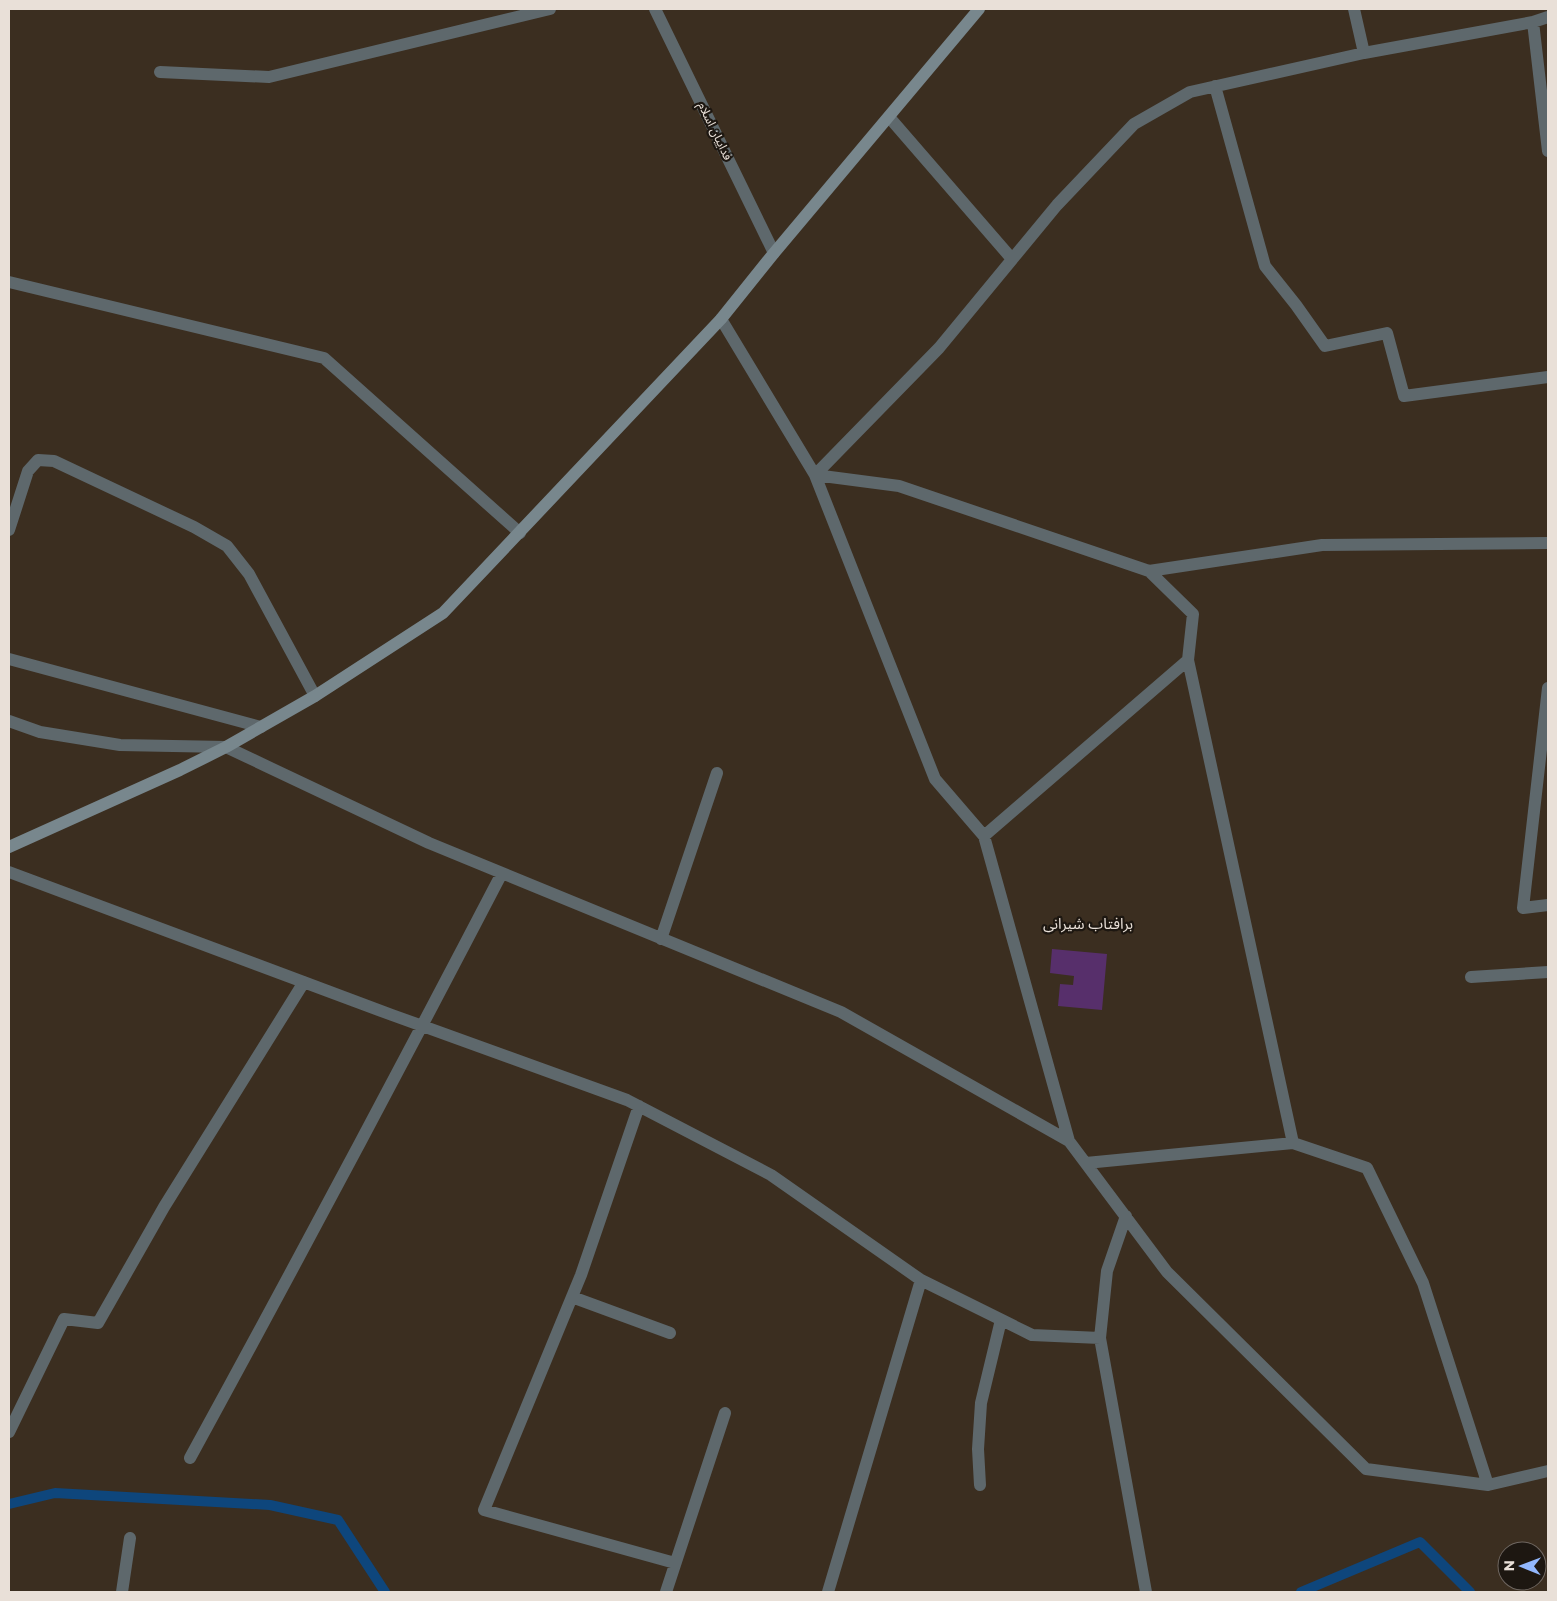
<svg xmlns="http://www.w3.org/2000/svg" width="1557" height="1601" viewBox="0 0 1557 1601" font-family="Montserrat,'Noto Sans Arabic',sans-serif">
  <rect width="100%" height="100%" fill="#3b2e20"/>
  <g fill="none" stroke-linecap="round" stroke-linejoin="round">
    <path stroke="#0e467c" stroke-width="10" d="M9,1504l46,-11 215,12 68,15 47,72
      M1301,1592l119,-50 50,50"/>
  </g>
  <path fill="#572f6b" d="M1052,949l55,5 -5,56 -44,-4 2,-22 13,1 1,-9 -24,-3z"/>
  <g fill="none" stroke-linecap="round" stroke-linejoin="round">
    <path stroke="#5e686c" stroke-width="12" d="M655,9l119,244
      M1354,9l10,44
      M1533,22l15,129
      M160,72l109,5 281,-68
      M1215,86l50,180 31,39 29,41 62,-13 17,63 144,-19
      M889,117l123,142
      M9,282l315,76 196,175
      M721,319l94,156 84,11 250,85 173,-26 226,-2
      M9,530l19,-59 10,-11 16,1 140,66 33,19 22,28 66,122
      M1149,571l44,43 -5,46 105,483 74,25 56,115 65,202
      M9,659l252,68
      M1548,688l-25,220 25,-3
      M226,747l203,96 412,169 228,129 98,131 199,197 122,16 60,-14
      M984,836l204,-176
      M9,872l383,143 235,85 144,75 150,105 -93,312
      M661,939l56,-166
      M1471,977l77,-5
      M639,1106l-58,169 -97,235 191,53
      M1069,1141l-85,-305 -49,-57 -120,-304 124,-127 118,-143 77,-81 56,-32 174,-39 169,-31 15,-5
      M1086,1163l207,-20
      M921,1280l111,55 68,3 46,254
      M572,1297l98,36
      M1100,1338l7,-67 19,-55
      M9,1432l55,-113 34,4 66,-116 140,-225
      M190,1458c106,-194 210,-389 312,-585
      M980,1485l-2,-36 3,-46 20,-83
      M122,1592l8,-54
      M666,1592l59,-179"/>
    <path stroke="#5e686c" stroke-width="12" d="M9,721l31,11 80,13 106,2"/>
    <path stroke="#78878d" stroke-width="12" d="M9,847l171,-77 46,-23 89,-51 128,-83 278,-294 53,-66 205,-244"/>
  </g>
  <g text-anchor="middle" stroke-width="4.5" stroke-linejoin="round" paint-order="stroke">
    <g font-size="12" fill="#e9e0d8" stroke="#1d1711">
      <text transform="translate(715 131) rotate(64)" y="4">فداییان اسلام</text>
    </g>
    <g font-size="15" fill="#e9e0d8" stroke="#1d1711">
      <text x="1088" y="929">برافتاب شیرانی</text>
    </g>
  </g>
  <rect width="1557" height="1601" fill="none" stroke="#e9e0d8" stroke-width="20"/>
  <g transform="translate(1522 1566) rotate(271)"><circle r="24" fill="#1d1711" stroke="#6f6761"/>
  <path d="M0-4L9 19L0 12L-9 19Z" fill="#92b7fd"/>
  <text y="-8" font-size="14" font-weight="bold" text-anchor="middle" fill="#e9e0d8">N</text>
  </g>
</svg>
